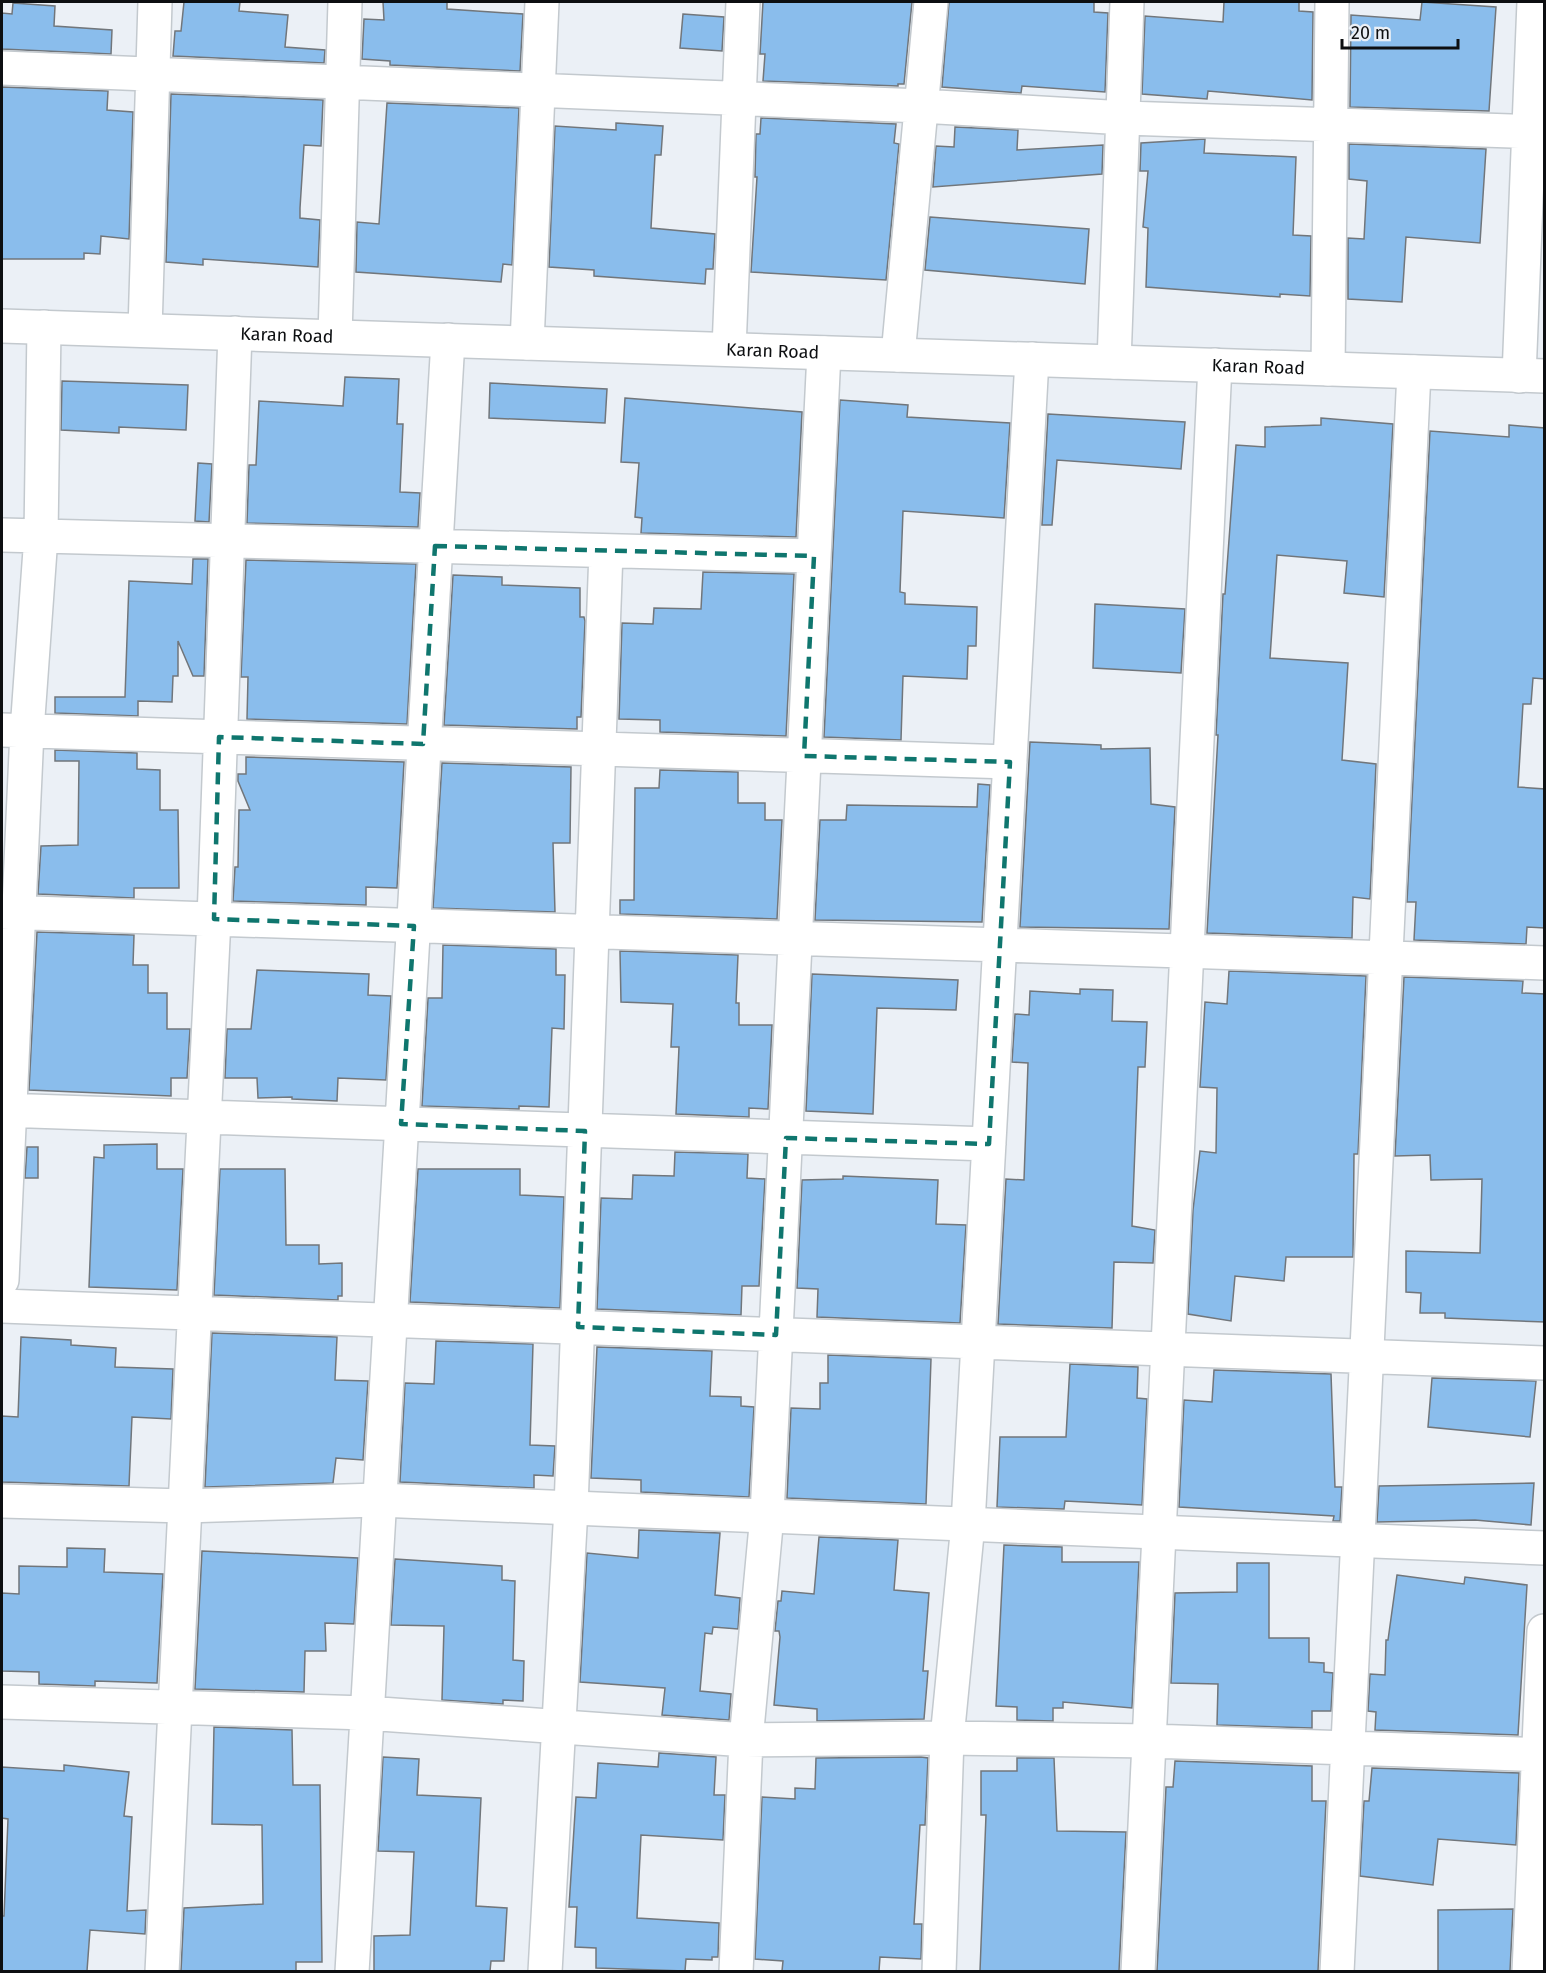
<svg xmlns="http://www.w3.org/2000/svg" width="1546" height="1973" viewBox="0 0 1546 1973" font-family="'Fira Sans',sans-serif">
  <rect width="100%" height="100%" fill="#ebf0f6"/>
  <path fill="#8abdec" stroke="#71767b" stroke-width="1.5" d="M184,2h56l-1,9 49,4 -3,32 40,3 -1,13 -151,-7 2,-25h6z
    M383,2h64v7l76,5 -3,57 -130,-6v-4l-28,-2 2,-40 20,1z
    M763,2h149l-8,82h-6v2l-135,-5 2,-27h-5z
    M949,2h145v10l14,1 -3,79 -83,-6 -1,7 -79,-6z
    M1224,2h75v9l14,1 -1,88 -104,-9 -1,8 -65,-5 3,-78 78,6z
    M1422,2l74,5 -7,104 -139,-4 1,-92 69,5z
    M13,3l42,3 -1,20 58,4 -1,24 -109,-5v-36l10,1z
    M683,14l41,3 -2,34 -42,-3z
    M2,87l106,4 -1,19 26,2 -4,127 -28,-3 -1,18 -16,-1v6h-82z
    M171,94l152,6 -2,46 -17,-1 -4,63v10l20,2 -2,47 -115,-8v6l-37,-3z
    M387,103l132,5 -7,157 -9,-1 -2,18 -145,-10 1,-50 22,2z
    M761,118l135,6 -2,19 5,1 -13,136 -135,-8 6,-95h-2l1,-43h4z
    M616,123l47,3 -2,29h-6l-4,73 64,6 -2,35h-7l-1,15 -111,-8v-6l-45,-3 6,-141 61,4z
    M955,127l63,3 -1,20 86,-5 -1,29 -169,13 3,-41 18,1z
    M1205,139l-1,14 92,4 -3,78 18,1 -1,60 -30,-2v3l-134,-10 2,-59 -5,-1 5,-56h-8l1,-28z
    M1349,144l137,5 -6,94 -74,-6 -4,65 -54,-3v-61l16,1 3,-58 -18,-2z
    M930,217l159,12 -4,55 -160,-14z
    M345,377l54,2 -2,45h6l-3,68 20,1 -2,34 -171,-4 2,-58h7l3,-64 84,5z
    M62,381l126,4 -2,45 -67,-3v6l-58,-3z
    M490,383l117,6 -2,34 -116,-5z
    M625,398l177,14 -6,125 -155,-4 1,-15 -7,-1 4,-54 -18,-1z
    M840,400l68,5 -1,12 103,6 -6,95 -101,-7 -3,81 5,1v11l72,3 -1,39h-8l-1,33 -64,-3 -2,64 -77,-3z
    M1048,414l137,8 -4,47 -124,-9 -5,65h-10z
    M1321,418l72,6 -9,173 -40,-4 3,-32 -70,-6 -7,103 78,5 -6,97 34,4 -6,135 -17,-2 -1,41 -145,-5 11,-198h-2l7,-141h2l11,-149 29,2v-20l56,-2z
    M1509,425l36,3v251l-12,-1 -2,26h-8l-5,83 27,2v139l-18,-1 -1,17 -112,-4 2,-38h-9l23,-471 79,6z
    M198,463l14,1 -3,58 -14,-1z
    M193,559h15l-4,117h-11l-15,-35v35h-5l-1,26 -34,-1v15l-83,-3v-16h70l4,-116 63,3z
    M246,560l170,4 -9,160 -160,-5 1,-42h-7z
    M703,572l91,2 -8,162 -126,-4v-12l-41,-1 3,-96 31,1 1,-16 47,1z
    M453,575l49,2v8l78,3v29h4l1,4 -4,96h-4v12l-133,-4z
    M1095,604l90,5 -4,64 -88,-5z
    M1030,742l71,3v4l49,-1 1,56 24,3 -6,122 -149,-2z
    M55,750l82,3v16l23,1v40h18l1,78h-45v10l-96,-4 3,-48 37,-1 1,-84h-24z
    M246,757l158,5 -7,126 -31,-1v18l-133,-4 2,-34h3l1,-57h11l-12,-29v-7h8z
    M442,763l129,4 -1,76h-17l2,69 -122,-4z
    M660,770l78,2v31h27v17h17l-5,99 -157,-5v-14h14l1,-112h24z
    M978,784l12,1 -8,137 -167,-2 5,-100h26l1,-15 130,2z
    M37,932l97,3 -1,30h15v28h19v36h23l-3,49h-16v18l-142,-6z
    M443,945l113,4v26h9l-1,54 -12,-1 -3,79 -30,-1v3l-97,-3 6,-108h14z
    M620,951l118,4 -2,48h3v22h33l-4,84 -19,-1v9l-73,-3 3,-67h-8l2,-43 -52,-2z
    M257,970l112,4 -1,21 23,1 -5,84 -48,-2 -1,23 -45,-2v-2l-34,1 -1,-20h-32l2,-49h24z
    M1229,971l137,5 -8,178h-4l-1,103h-67l-2,24 -49,-5 -4,45 -43,-7 5,-104 7,-59 16,2 1,-65 -17,-1 5,-85 22,2z
    M812,974l146,6 -2,30 -79,-2 -4,106 -67,-3z
    M1404,977l119,4 -1,12 23,1v328l-100,-4v-5h-25l1,-20 -15,-1v-41l74,2 2,-74 -51,1 -1,-25 -35,1z
    M1080,989l33,1 -1,31 35,1 -2,45h-7l-6,159 23,4 -2,33 -39,-1 -2,66 -114,-4 8,-145 18,1 4,-117 -16,-1 3,-48 14,1 1,-24 50,3z
    M157,1144v25h26l-6,121 -88,-3 5,-130 10,1v-13z
    M27,1147h11v31h-13z
    M675,1152l73,2 -1,24 18,1 -6,107h-17l-1,29 -144,-6 4,-111 31,1 1,-24 41,1z
    M220,1169h65l1,76h33v19l23,-1v33h-4v4l-124,-5z
    M418,1169h102v26l44,2 -4,111 -150,-6z
    M843,1176l95,4 -2,44 30,1 -6,98 -143,-6 1,-28 -21,-1 5,-108 41,-1z
    M212,1333l125,4 -2,43 33,1 -5,79 -27,-2 -3,25 -128,4z
    M21,1337l50,3v5l45,3 -1,19 58,2 -2,50 -39,-2 -3,69 -127,-4v-66l16,1z
    M436,1341l97,3 -3,101 25,1 -2,30 -19,-1v13l-134,-6 5,-99 29,1z
    M597,1347l115,4 -2,45 31,1v9l13,1 -5,90 -108,-5v-12l-50,-2z
    M828,1355l103,4 -5,145 -139,-6 4,-90 29,1v-26h8z
    M1070,1364l68,3 -1,31 10,1 -5,106 -77,-4 -1,8 -67,-2 3,-70h66z
    M1214,1370l117,4 4,113h7l-2,34h-7l1,-5 -155,-9 5,-107 28,2z
    M1432,1378l104,3 -6,56 -102,-10z
    M1534,1483l-3,42 -56,-5 -98,2 2,-36z
    M639,1530l81,3 -5,62 25,3 -2,31 -25,-2 -1,7 -7,-1 -5,58 31,3 -2,26 -67,-5 3,-27 -85,-6 7,-129 51,5z
    M819,1537l79,3 -4,50 35,3 -6,78h5l-4,48 -107,2v-12l-43,-4 6,-68 -1,-6h-4l3,-30h3l1,-10 32,3z
    M1004,1545l58,2v15h77l-7,146 -69,-6v6h-10v13l-36,-1v-13l-21,-1z
    M67,1548l38,1 -1,23 59,2 -6,109 -62,-2v5l-56,-2v-12l-37,-1v-78l17,1v-28l48,1z
    M202,1551l156,7 -4,66 -29,-1 1,28h-21l-1,41 -109,-3z
    M395,1559l107,7v14l13,1 -2,79 11,1 -1,40 -20,-1v4l-61,-4 2,-74 -53,-1z
    M1237,1563h32v75h40v24l15,1v9l9,1 -2,38h-19v17l-95,-3 1,-41 -47,-1 4,-90 62,-1z
    M1397,1575l67,9 1,-7 62,8 -9,150 -143,-5 1,-18 -8,-1 2,-37 15,1 1,-35h2z
    M214,1727l78,3 1,55h27l2,177h-26v9h-115l3,-63 79,-4 -1,-79 -50,-1z
    M659,1753l57,4 -2,38h11l-2,45 -82,-5 -4,83 82,5 -1,34h-6v3l-26,-1 -1,12 -89,-3v-20l-21,-1 2,-40h-8l7,-110 20,1 2,-35 60,4z
    M383,1757l36,2 -2,36 64,3 -5,108 31,2 -3,53h-13l-1,10h-116v-35l36,-1 4,-83 -36,-1z
    M921,1757l7,1 -3,67h-5l-6,99h8l-1,35 -41,-2 -1,14h-97l1,-10 -28,-2 7,-162 33,2v-11l20,1 1,-31z
    M1017,1758h37l3,73 69,1 -7,139h-139l6,-156h-5v-44h36z
    M1175,1761l137,5v35h14l-8,170h-161l9,-184h7z
    M64,1765l65,7 -5,44 8,1 -5,94 19,-1 -1,24 -55,-4 -3,41h-85v-55h2l4,-97 -6,-1v-51l62,4z
    M1372,1768l147,5 -3,72 -78,-6 -5,46 -73,-9 4,-75h5z
    M1513,1909l-3,62h-72v-61z"/>
  <g fill="none" stroke-linecap="round" stroke-linejoin="round">
    <g stroke="#c3c9ce" stroke-width="36">
      <path id="minor" d="M2,68l919,38 204,12 419,14
        M145,330l10,-328
        M335,336l10,-334
        M527,343l15,-341
        M729,349l14,-347
        M898,355l33,-353
        M1114,362l13,-360
        M1328,369l4,-367
        M1519,376l15,-374
        M2,535l812,21
        M2,730l1008,32
        M2,912l1542,51
        M2,1110l987,34
        M2,1280l25,-549 14,-195 3,-209
        M2,1306l1542,57
        M2,1702l364,11 380,27 201,-2 203,3 394,14
        M162,1972l52,-1053 21,-586
        M352,1972l96,-1632
        M545,1972l26,-464 35,-957
        M736,1972l10,-232 21,-225 57,-1162
        M939,1972l8,-234 21,-214 64,-1165
        M1138,1972l77,-1607
        M1337,1972l77,-1600
        M1529,1972l15,-341"/>
    </g>
    <g stroke="#c3c9ce" stroke-width="36">
      <g id="tertiary">
        <path id="s1" d="M2,326l1542,50"/>
        <path d="M2,1501l183,5 193,-6 1166,48"/>
      </g>
    </g>
    <use href="#minor" stroke="#fff" stroke-width="33"/>
    <use href="#tertiary" stroke="#fff" stroke-width="33"/>
  </g>
  <path fill="none" stroke="#0f766e" stroke-width="4.5" stroke-dasharray="12 8" stroke-linejoin="round" d="M435,546l379,10 -10,200 206,6 -21,382 -203,-6 -10,197 -198,-8 7,-196 -184,-7 13,-198 -200,-7 5,-182 204,7z"/>
  <g text-anchor="middle" stroke-width="4.5" stroke-linejoin="round" paint-order="stroke">
    <g font-size="18" fill="#0d0f11" stroke="#ebf0f6">
      <text dy="6" stroke="none"><textPath href="#s1" startOffset="285">Karan Road</textPath></text>
      <text dy="6" stroke="none"><textPath href="#s1" startOffset="771">Karan Road</textPath></text>
      <text dy="6" stroke="none"><textPath href="#s1" startOffset="1257">Karan Road</textPath></text>
    </g>
  </g>
  <rect width="1546" height="1973" fill="none" stroke="#0d0f11" stroke-width="6"/>
  <path d="M1342 39v9h116v-9" fill="none" stroke="#0d0f11" stroke-width="3"/>
  <text x="1351" y="39" font-size="18" fill="#0d0f11" stroke="#ebf0f6" stroke-width="4.5" paint-order="stroke">20 m</text>
</svg>
